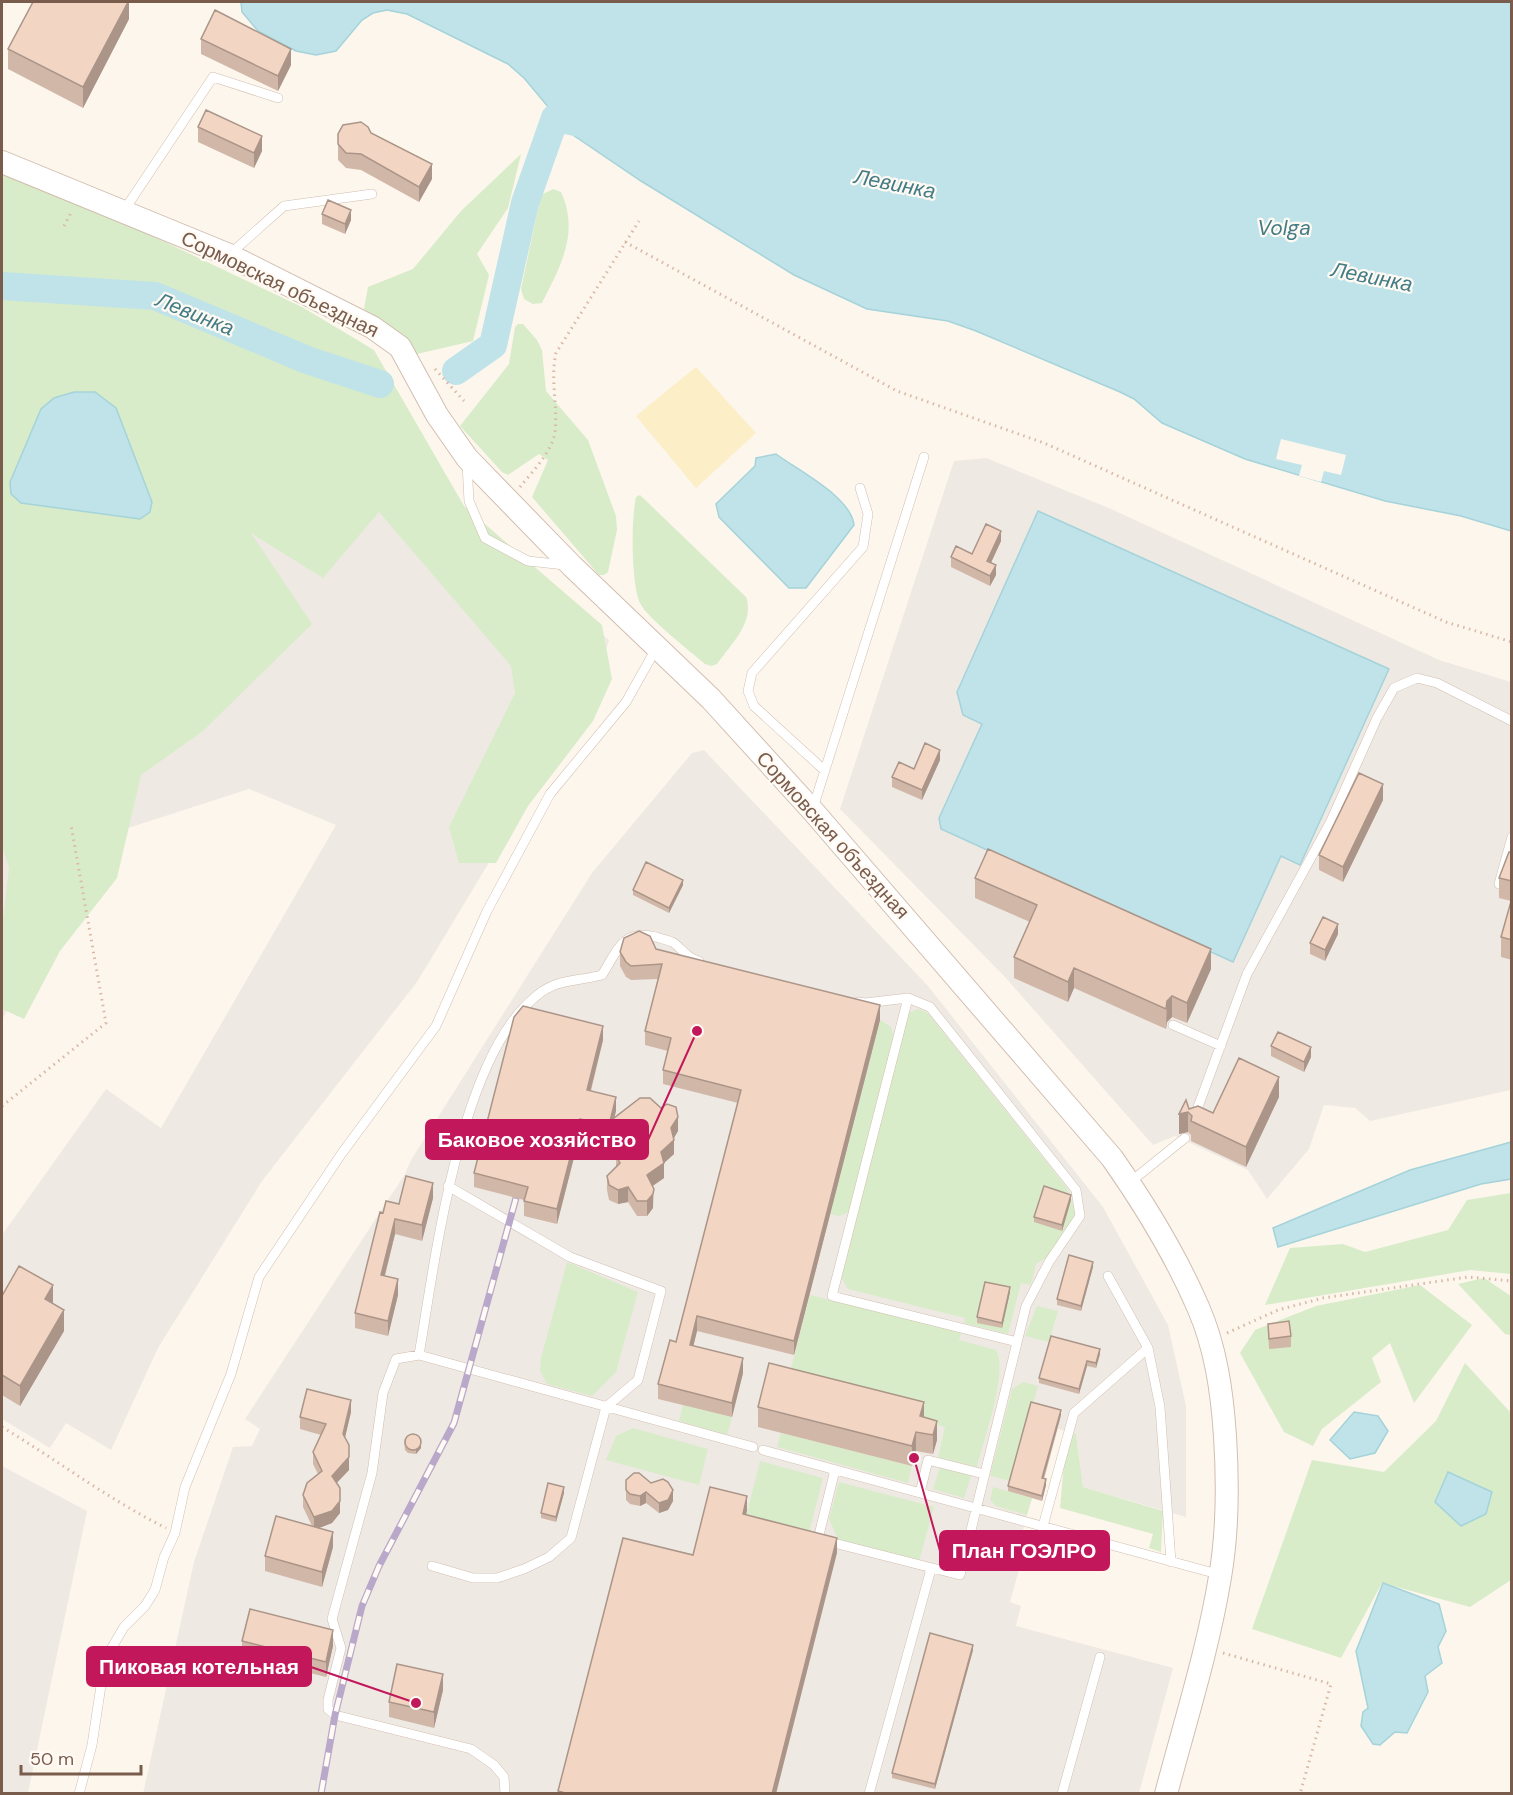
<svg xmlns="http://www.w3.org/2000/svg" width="1513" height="1795" viewBox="0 0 1513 1795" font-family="'DM Sans',sans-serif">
  <rect width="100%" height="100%" fill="#fdf6ec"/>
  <path fill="#efe9e4" d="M2,306l464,220 143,114 -14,47 -178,295 -155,199 -104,167 -47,102 -45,-27 -16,25 -48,-29v-184l104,-146 55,39 175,-303 -87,-36 -223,72 -18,147 -6,12z
    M986,458l125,51 328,151 72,22v408l-141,31 -15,-13 -31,-3 -15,44 -42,50 -19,-29 -73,-34 -22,9 -148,-168 -165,-168 114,-348z
    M704,750l224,236 175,221 65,118 18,81v111l-103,-30 -7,-53 -18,-5 -15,54 3,2 -4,16 -10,-3 -5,17 -7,27 6,2 -16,58 11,4 -5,20 157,42 -34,125 -996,1 51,-232 39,-115 19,-1 8,-17 -15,-10 160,-245 6,-14 181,-287 100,-120z
    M2,1466l85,45 -59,282h-26z"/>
  <path fill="#d8ecc9" d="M521,154l-13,54 -31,46 12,21 -16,66 -56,13 -53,-45 4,-22 45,-18 48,-58z
    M2,175l123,48 177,84 72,43 90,156 138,119 10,54 -19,42 -65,85 -32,57h-37l-10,-36 66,-134 -4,-27 -132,-154 -56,66 -72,-45 61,91 -109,107 -62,44 -24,103 -57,73 -36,68 -22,-10v-80l7,-61 -7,-23z
    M553,189l8,3c19,41 -1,75 -19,111l-9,1 -9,-5 -3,-10 20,-94z
    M518,324h5l14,16 5,10 4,41 42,49 28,76 1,14 -9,42 -4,3h-5l-67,-78 16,-37 -9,-6 -31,21 -6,-3 -42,-46 49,-62 6,-37z
    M640,495l106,102c9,25 -15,47 -29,67l-6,2 -6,-2c-14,-12 -59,-47 -65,-61 -9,-20 -9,-84 -4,-106z
    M918,1009l10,4 139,175 9,25 -28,44 -12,7 -5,21 -10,-2 -13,51 -44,-11 1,-5 -117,-29 -7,-12 67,-264z
    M880,1020l11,7 3,10 -45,175 -10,4 -9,-2z
    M1511,1193v81l-41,-4 -205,35 25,-57 53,-4 22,8 83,-22 19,-30z
    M567,1262l71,30 -22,80 -24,24 -45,-12 -7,-13 1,-13z
    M1484,1278l27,18v39l-6,-1 -47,-50z
    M1420,1285l52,40 -58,78 -24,-60 -18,15 9,24 -59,47 -9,17 -29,-14 -44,-79 15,-23 61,-24z
    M810,1295l151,38 -2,7 37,10c13,21 -13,91 -19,117l-39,-10 7,-30 -159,-40z
    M1037,1306l21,5 -9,31 -24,-6z
    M1465,1363l46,50v167l-41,27 -88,-24 -41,75 -89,-29 60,-169 72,12 52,-51z
    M1023,1382l15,4 -27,95 -21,-5 22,-87z
    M683,1405l49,12 -5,18 -48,-14z
    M633,1428l75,21 -9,36 -93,-25 10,-24z
    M781,1433l131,33 -4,17 -131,-36z
    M1073,1433l3,1 7,53 80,24 -2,41 -12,-4 4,-14 -93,-26 4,-44z
    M760,1461l63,17 -17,67 -63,-16z
    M940,1467l31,9 -7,22 -31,-9z
    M839,1482l95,25 -15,54 -81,-22 -9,-20z
    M993,1487l39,11 -5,17 -31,-9 -6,-6z"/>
  <path fill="#fcefc7" d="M696,367l60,66 -60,55 -60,-72z"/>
  <path fill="#bfe3e8" stroke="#a5d3da" stroke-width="1.5" d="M241,2h1270v529l-50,-15 -76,-15 -140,-42 -83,-36 -28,-24 -14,-7 -144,-61 -28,-10 -81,-12 -73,-34 -153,-94 -71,-48 -46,-55 -16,-14 -101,-50 -20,-4 -14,3 -11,7 -26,31 -20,4 -20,-4 -38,-20 -16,-19z
    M74,392h21l21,16 36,94 -2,10 -10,7 -119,-16 -10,-9 -1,-12 31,-73 13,-11z
    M776,454c23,17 75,43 78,71l-48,63h-17l-70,-71 -3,-13 39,-38 1,-8z
    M1038,511l351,158 -89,196 -19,-9 -48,106 -292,-133 -2,-11 43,-94 -19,-9 -6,-23z
    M1511,1142v37l-30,5 -203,63 -5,-19 137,-58z
    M1354,1412l24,4 10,15 -13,22 -25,6 -20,-19z
    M1448,1472l44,20 -6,22 -25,12 -26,-24z
    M1383,1583l56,21 7,27 -8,16 4,16 -17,13 3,16 -21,41 -12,-1 -15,13 -7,-1 -12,-18 2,-14 5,-4 -12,-57z"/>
  <path fill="#fdf6ec" d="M1281,439l65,16 -5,20 -17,-4 -3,11 -22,-6 3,-11 -26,-6z"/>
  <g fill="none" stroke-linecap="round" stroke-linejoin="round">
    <path stroke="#bfe3e8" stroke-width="28" d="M2,286l153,10 152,64 73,24
      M456,371l37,-26 32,-142 30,-85 36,7"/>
    <g stroke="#d1beb0" stroke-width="10">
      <path id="service" d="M123,212l90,-135 65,21
        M230,254l54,-48 88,-12
        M467,464l2,37 16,37 43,23 37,4
        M824,770l-70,-64 -6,-15 4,-18 111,-126 5,-33 -8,-26
        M813,808l111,-351
        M1499,884l13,-47
        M908,998l-76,298 185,46
        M1173,1025l48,21
        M1195,1115l52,-141 83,-151 47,-105 17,-30 23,-10 20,5 75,38
        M1129,1183l56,-45
        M1108,1276l40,72 12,59 11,155
        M419,1355c16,-94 40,-296 116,-358 22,-19 41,-15 67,-22 16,-25 20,-46 54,-38 6,2 13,3 18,6 9,7 13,15 25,18
        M763,1450l458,125
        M835,1470l-17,69 142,36 66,-269 23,-44 31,-46 -4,-26 -146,-183 -22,-9 -43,5 -7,-1
        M920,1493l8,-33 56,14
        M1043,1526l31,-113 74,-65
        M432,1566l41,12h24l27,-9 25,-12 22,-19 35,-131 32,-27 23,-89 -91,-34 -122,-71
        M79,1794l13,-49 13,-86 19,-32 21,-21 10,-16 9,-33 11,-24 10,-46 46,-113 28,-97 83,-124 94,-127 51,-115 63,-117 76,-92 31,-55
        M505,1794l-1,-17 -10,-12 -23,-16 -136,-34 -7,-6v-9l13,-52 -9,-29 40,-146 11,-80 13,-34 23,-4 334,92
        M869,1794l62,-225
        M1062,1794l38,-137"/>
    </g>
    <g stroke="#d1beb0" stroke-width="24">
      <path id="tertiary" d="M2,162l227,93 143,72 28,20 37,68 30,43 105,108 139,133 101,111 300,348c33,47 63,96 86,149 18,41 24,85 27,129 3,47 3,95 -5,141 -12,73 -35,145 -54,217"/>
    </g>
    <path stroke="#d9b8a5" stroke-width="3" stroke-dasharray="1.5 4.5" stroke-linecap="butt" d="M64,226l8,-15
      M625,242l272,149 147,52 402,179 66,20
      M435,369l29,32
      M520,487c12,-15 32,-35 35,-55 3,-26 -5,-53 1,-79l83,-132
      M2,1106l104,-83 -35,-198
      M1227,1333l51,-23 45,-12 145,-21 44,4
      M2,1427c55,33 106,72 164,101
      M1223,1653l108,31 -31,110"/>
    <use href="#service" stroke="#fff" stroke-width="9"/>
    <use href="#tertiary" stroke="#fff" stroke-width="22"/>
    <g stroke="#b9a8c9" stroke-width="7">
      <path id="rail" d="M321,1794l14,-79 27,-109 17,-40 75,-143 62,-225"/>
    </g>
    <use href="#rail" stroke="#fffaf3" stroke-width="4.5" stroke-dasharray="14" stroke-linecap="butt"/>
  </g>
  <path fill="#d1b7a8" d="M129,2v17l-46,89 -75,-39v-20z
    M201,39l90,26 -13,26 -77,-37z
    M198,127l64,24 -8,17 -56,-26z
    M371,133l61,46 -13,23 -58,-32 -15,-2 -8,-8v-26z
    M322,214l29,6 -6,14 -23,-10z
    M1001,541l-10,22 5,12 -6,11 -39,-19v-10l21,-3z
    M940,760l-18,40 -30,-13v-10z
    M1383,800l-40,82 -24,-12v-15z
    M1512,853v107l-11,-3v-20l10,-36 -12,-3v-20z
    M975,878l236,91 -24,54 -15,-6 -5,5 -1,7 -92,-41 -6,14 -54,-24v-21l16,-35 -55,-24z
    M683,885l-14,28 -36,-18v-5z
    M1338,934l-13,27 -15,-7v-11z
    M656,949l224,71 -86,335 -97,-24 -4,15 50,27 -11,44 -74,-18v-15l18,-42 62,-239 -75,-19v-14l5,-19 -23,-6v-14l13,-52 -27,1 -5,-3 -6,-11v-14z
    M603,1040l-12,51 25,20 -2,6 64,14 -5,8 1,15 -10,9v15l-12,8 2,3 -1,19 -6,8h-10l-9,-14 -10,2 -9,-4 -2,-10v-14l9,-9v-12l4,-11 -40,-10 -23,90 -33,-8v-16l-50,-13v-14z
    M1271,1046l40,11 -7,15 -33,-16z
    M1279,1097l-33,70 -55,-26v-6l-3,-3 -9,2 10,-25 24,4z
    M433,1198l-11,43 -27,-7 -10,42 13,19 -10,41 -33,-8v-15l28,-100 16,-9z
    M1071,1200l-9,31 -28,-9v-5z
    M1093,1267l-12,44 -24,-6v-6z
    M1010,1292l-8,36 -25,-5v-6z
    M2,1296l51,8 11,27 -44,75 -18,-11z
    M1268,1324l23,12v11l-22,2z
    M1100,1354l-4,14 -9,-2 -8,28 -40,-11v-5z
    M758,1407l166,10 13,23 -4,14 -17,-3 -4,15 -154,-39z
    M351,1412l-6,25 4,33 -13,13 4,30 -8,10 -13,5 14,19 -11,40 -57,-16v-15l47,-30 -9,-19v-12l15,-21 -5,-10v-12l8,-17 -21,-6v-12z
    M1061,1415l-17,64 2,6 -4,16 -34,-10v-5z
    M404,1441l17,7 -5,6 -8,-1 -3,-3z
    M626,1480l47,21 -5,9 -9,3 -13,-10 -6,3 -10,-2 -4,-4z
    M564,1493l-8,29 -15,-4v-5z
    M242,1641l91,5 -7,31 -84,-21z
    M973,1650l-38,139 -43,-11v-5z
    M443,1690l-9,38 -45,-11v-15z"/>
  <path fill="#aa9588" d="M128,2h1v17l-46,89v-21z
    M291,49v16l-13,26v-15z
    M262,136v15l-8,17v-15z
    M432,164v15l-13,23v-15z
    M351,210v10l-6,14v-10z
    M1001,531v10l-14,30v-10z
    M996,565v10l-6,11v-10z
    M940,750v10l-18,40v-10z
    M1383,784v16l-40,82v-15z
    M683,880v5l-14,28v-5z
    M1338,924v10l-13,27v-11z
    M1211,949v20l-24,54v-20z
    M1074,968v20l-6,14v-20z
    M1172,996v21l-5,5 -1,7 1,-28z
    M880,1005v15l-86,335v-14z
    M603,1026v14l-16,64v-14z
    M1311,1047v10l-7,15v-10z
    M1279,1077v20l-33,70v-20z
    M616,1097v14l-4,17 -2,-7z
    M1188,1112v20l-9,2v-20z
    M678,1117v14l-7,12v-15z
    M580,1119v15l-23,90v-15z
    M674,1140v14l-10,9v15l-17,12v-15l14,-23z
    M433,1183v15l-11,43v-16z
    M628,1187v15l-10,2v-14z
    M653,1194v14l-6,8v-15z
    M1071,1195v5l-9,31v-6z
    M395,1219v15l-14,56v-15z
    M1093,1262v5l-12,44v-5z
    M398,1279v16l-10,41v-15z
    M53,1285v21l-8,-7z
    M1010,1287v5l-8,36v-5z
    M64,1310v21l-44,75v-20z
    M697,1316v15l-7,29v-15z
    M1100,1349v5l-4,14v-5z
    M743,1358v15l-11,44v-14z
    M1087,1361v5l-8,28v-5z
    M351,1400v12l-8,34v-12z
    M924,1402v19l-4,-5z
    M1061,1410v5l-19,68v-5z
    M937,1421v19l-4,14v-19z
    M916,1432v19l-4,15v-20z
    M421,1443v5l-5,6v-5z
    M349,1457v13l-17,18v-12z
    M1046,1479v6l-4,16v-5z
    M564,1487v6l-8,29v-5z
    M673,1490v11l-5,9 -9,3v-10z
    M646,1492v11l-6,3v-10z
    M747,1496v15l-4,18v-15z
    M340,1501v12l-8,10 -18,7v-13z
    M333,1532v15l-11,40v-15z
    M837,1538v15l-61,241h-4z
    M333,1630v16l-7,31v-15z
    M973,1645v5l-38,139v-5z
    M443,1674v16l-9,38v-16z"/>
  <path fill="#f3d5c3" stroke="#aa9588" stroke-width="1.5" d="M33,2h95l-45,85 -75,-38z
    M215,10l76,39 -13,27 -77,-37z
    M206,110l56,26 -8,17 -56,-26z
    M361,122l7,5 3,6 61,31 -13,23 -58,-33 -15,-1 -8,-9v-10l5,-9z
    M328,200l23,10 -6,14 -23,-10z
    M986,524l15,7 -14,30 9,4 -6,11 -39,-19 5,-11 16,8z
    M925,743l15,7 -18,40 -30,-13 7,-15 15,7z
    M1359,773l24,11 -40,83 -24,-12z
    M988,849l223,100 -24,54 -15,-7 -5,5 -1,8 -92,-41 -6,14 -54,-25 23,-52 -62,-27z
    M1509,852l3,1v28l-13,-3z
    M646,862l37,18 -14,28 -36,-18z
    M1512,898v42l-11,-3z
    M1323,917l15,7 -13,26 -15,-7z
    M639,931l11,5 6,13 224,56 -86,336 -97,-25 -7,29 53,13 -11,45 -74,-19 12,-44 6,2 65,-252 -78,-20 8,-32 -26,-7 17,-67 -31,2 -5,-4 -6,-10 4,-14z
    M523,1006l80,20 -16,64 29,7 -6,24 30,-23h10l11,10 6,-4 9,3 2,10 -7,11 3,12 -13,12 3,11 -17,12 7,14 -1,5 -6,7h-10l-9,-14 -10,3 -9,-5 -2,-9 13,-13 -4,-8 9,-24 -45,-12 -23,90 -33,-8 4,-14 -54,-14 40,-156z
    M1278,1032l33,15 -7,15 -33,-16z
    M1239,1058l40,19 -33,70 -55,-26 1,-5 -4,-4 -9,2 7,-14 3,9 9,-3 15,7z
    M406,1176l27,7 -11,42 -27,-6 -14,56 17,4 -10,42 -33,-8 25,-101 3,1 3,-12 13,3z
    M1044,1186l27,9 -9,30 -28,-8z
    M1069,1255l24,7 -12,44 -24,-7z
    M19,1266l34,19 -8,14 19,11 -44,76 -18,-11v-79z
    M985,1282l25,5 -8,36 -25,-6z
    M1289,1321l2,15 -22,3 -1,-15z
    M1051,1336l49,13 -4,14 -9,-2 -8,28 -40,-11z
    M769,1363l155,39 -4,14 17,5 -4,14 -17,-3 -4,14 -154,-39z
    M307,1389l44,11 -8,34 6,11v12l-17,19 8,12v13l-8,10 -18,6 -11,-22 4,-12 15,-12 -9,-19 13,-28 -26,-7z
    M1031,1402l30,8 -19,68 4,1 -4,17 -34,-10z
    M405 1442a8 8 0 1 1 16 0a8 8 0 1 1-16 0Z
    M634,1473h5l12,10 12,-4 5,3 5,8 -5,10 -9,3 -13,-11 -6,4 -10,-2 -4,-4v-10z
    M548,1483l16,4 -8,30 -15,-4z
    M710,1487l37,9 -4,18 94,24 -65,256h-203l-11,-3 65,-253 70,17z
    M276,1516l57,16 -11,40 -57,-16z
    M250,1609l83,21 -7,32 -84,-21z
    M930,1633l43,12 -38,139 -43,-11z
    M397,1664l46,10 -9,38 -45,-10z"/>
  <g text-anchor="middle" stroke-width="4.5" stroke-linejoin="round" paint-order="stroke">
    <g font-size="20" fill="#7a5c4d" stroke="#fffaf3">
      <text transform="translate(280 284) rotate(26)" y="7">Сормовская объездная</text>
      <text transform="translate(833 835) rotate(48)" y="7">Сормовская объездная</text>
    </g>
    <g font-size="21" font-style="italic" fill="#437c86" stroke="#fffaf3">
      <text transform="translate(895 184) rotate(11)" y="7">Левинка</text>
      <text x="1284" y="235">Volga</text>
      <text transform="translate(1372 277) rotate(11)" y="7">Левинка</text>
      <text transform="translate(195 314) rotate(22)" y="7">Левинка</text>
    </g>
  </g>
  <path fill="none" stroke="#c2185b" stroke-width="2" d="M697 1031L648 1140M914 1458L940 1551M416 1703L311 1667"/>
  <g fill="#c2185b" stroke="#fffaf3" stroke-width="2">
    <circle cx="697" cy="1031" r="6"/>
    <circle cx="914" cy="1458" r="6"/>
    <circle cx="416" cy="1703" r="6"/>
  </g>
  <g fill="#c2185b" stroke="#c2185b" stroke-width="2">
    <rect x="426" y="1120" width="222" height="39" rx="6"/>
    <rect x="940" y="1531" width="169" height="39" rx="6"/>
    <rect x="87" y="1647" width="224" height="39" rx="6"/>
  </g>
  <g font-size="21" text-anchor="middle" font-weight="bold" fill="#fff">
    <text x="537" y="1147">Баковое хозяйство</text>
    <text x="1024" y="1558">План ГОЭЛРО</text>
    <text x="199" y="1674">Пиковая котельная</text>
  </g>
  <rect width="1513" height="1795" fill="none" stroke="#7a5c4d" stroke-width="6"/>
  <path d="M21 1765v9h120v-9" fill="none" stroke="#7a5c4d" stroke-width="3"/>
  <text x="30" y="1765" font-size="18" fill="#7a5c4d" stroke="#fffaf3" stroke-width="4.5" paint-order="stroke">50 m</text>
</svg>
